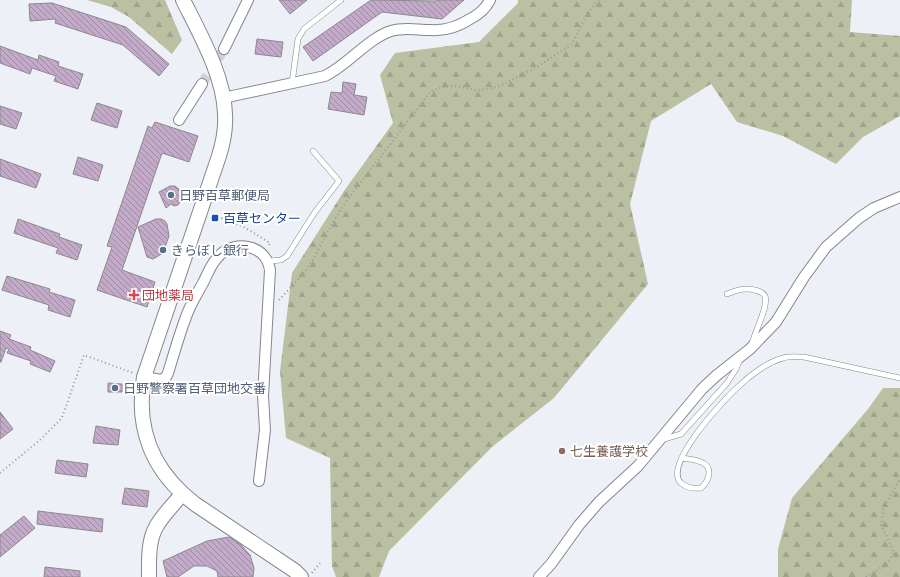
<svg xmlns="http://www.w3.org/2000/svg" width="900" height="577" viewBox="0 0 900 577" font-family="Manrope,'Noto Sans JP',sans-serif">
  <defs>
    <pattern id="forest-firs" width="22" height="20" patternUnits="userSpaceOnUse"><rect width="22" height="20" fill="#bbc0a2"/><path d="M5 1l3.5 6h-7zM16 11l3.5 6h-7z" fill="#a0a48b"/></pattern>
    <pattern id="building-back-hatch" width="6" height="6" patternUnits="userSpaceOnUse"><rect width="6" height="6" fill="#c3aaca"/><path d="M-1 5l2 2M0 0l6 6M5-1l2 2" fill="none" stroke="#9e8aa3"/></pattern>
  </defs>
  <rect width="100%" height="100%" fill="#edf0f6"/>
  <path fill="url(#forest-firs)" d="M87,0h78l17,40 -10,14 -43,-37 -18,-10z
    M518,0h334l-2,32 50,4v80l-37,21 -27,27 -53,-28 -46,-14 -26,-38 -60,37 -21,83 18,80 -94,114 -62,49 -103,104 -10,26h-43l-4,-11 -2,-108 -44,-20 -6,-67 12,-98 52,-82 49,-68 -13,-48 15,-22 84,-11 39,-39z
    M883,388h17v189h-122v-28l14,-51 76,-89z"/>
  <path fill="url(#building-back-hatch)" stroke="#8c888d" d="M279,0h28l-17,14z
    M371,0l65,1 1,-1h27l-22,19 -60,-7 -69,49 -10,-14z
    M52,3l74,24 43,37 -10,12 -36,-31 -68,-22 1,-4 -26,2 -1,-17z
    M257,39l26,3 -2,15 -26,-3z
    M0,46l38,14 1,-5 20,7 -1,4 25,8 -5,15 -24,-8 2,-5 -24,-8 -2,6 -30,-11z
    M343,82l13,2 -2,11 13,2 -3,18 -36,-6 3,-17 11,1z
    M97,103l25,8 -5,17 -26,-8z
    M0,106l22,7 -6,16 -16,-5z
    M155,122l43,14 -9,26 -27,-9 -40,117 33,12 -8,25 -50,-17 15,-43 -5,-1 41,-120 4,2z
    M78,157l25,8 -5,16 -25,-7z
    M0,159l41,15 -5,14 -36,-12z
    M170,186h5l5,4 2,10 -4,5 -4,1 -3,-2 -5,4 -7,-16z
    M18,219l42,15 -1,3 23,8 -5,15 -21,-7 2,-5 -44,-15z
    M156,219h5l4,2 2,3 2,12 -6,17 -10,6 -6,-2 -9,-30z
    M7,276l43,13 -1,3 26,8 -5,17 -22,-7 1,-5 -47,-15z
    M0,331l11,4 -2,4 22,8 -1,3 25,11 -5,11 -20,-8 1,-3 -24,-8 2,-4 -3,-1 -5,14h-1z
    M108,383l14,1v8h-14z
    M0,412l13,17 -13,10z
    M96,426l24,4 -2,15 -25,-2z
    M57,460l31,4 -2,13 -31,-4z
    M125,488l24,3 -2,16 -25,-3z
    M38,511l65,8 -1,13 -65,-8z
    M24,516l11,12 -35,29v-22z
    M229,537l12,8 9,10 4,13 -1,9h-35l-1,-6 -10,-5h-13l-16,11h-11l-4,-16 44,-20z
    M45,567l35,4v6h-36z"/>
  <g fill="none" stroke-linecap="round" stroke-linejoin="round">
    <path stroke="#cdd0d5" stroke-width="10" stroke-dasharray="10 5" stroke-linecap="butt" d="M202,84l22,-35"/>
    <g stroke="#83868c" stroke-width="6">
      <path id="lane" d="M292,83l6,-44 6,-10 37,-29
        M269,261l12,-1 6,-4 28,-44 24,-31 -26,-30
        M727,294c9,-4 18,-7 28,-4 4,1 8,2 10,6 4,10 -11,37 -13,48
        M664,439l17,-5 46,-51 9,-14 4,-10
        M682,458c6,1 13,1 19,4 13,5 8,19 0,26 -8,1 -14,0 -20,-5 -19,-18 44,-85 58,-97 11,-11 29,-24 44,-28 7,-2 14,-1 21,-1l96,21"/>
    </g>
    <g stroke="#83868c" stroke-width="12">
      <path id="street" d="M224,49l24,-49
        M223,98l102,-22c24,-12 42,-37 66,-45 13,-4 26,-1 39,-1 15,1 28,-3 40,-11 8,-4 16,-11 20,-19
        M179,120l23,-36
        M144,377l17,3 5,-3 2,-4c6,-19 11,-38 18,-56 4,-12 11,-23 17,-34 4,-8 8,-19 15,-26 8,-10 22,-13 34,-9 11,4 16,11 18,22l-7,126 2,34 -6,51
        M539,577l12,-13 28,-39 20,-23 39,-36 64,-77 15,-14 33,-26 26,-27 28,-45 22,-30 33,-29 15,-10 26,-11"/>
    </g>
    <g stroke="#83868c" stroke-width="16">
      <path id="secondary" d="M183,0c17,34 41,76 42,114 1,14 -2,29 -6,42l-75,221c-9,52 9,95 51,127l100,67 6,6
        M149,577c0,-16 -1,-36 7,-50 5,-10 18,-23 26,-33"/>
    </g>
    <path stroke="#95979b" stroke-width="2" stroke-dasharray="1 3" stroke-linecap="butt" d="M214,215l30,12 26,16 -1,3
      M279,300l26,-28 10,-16 21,-39 12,-18 83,-108 12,-4 14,-1 18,4 13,-1 12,-3 37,-19 35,-23 15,-30 11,-14
      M0,473l40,-33 22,-22 22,-63 49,18
      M312,573l8,-10
      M866,577l22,-14 6,-11 -13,-27 3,-18 16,-28"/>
    <use href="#lane" stroke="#fff" stroke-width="5"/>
    <use href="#street" stroke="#fff" stroke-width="10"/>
    <use href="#secondary" stroke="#fff" stroke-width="14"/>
  </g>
  <g fill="#5c6f8a" stroke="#fff" stroke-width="1.5">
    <circle cx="171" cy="195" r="4"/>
    <circle cx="163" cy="250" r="4"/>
    <circle cx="115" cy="388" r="4"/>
  </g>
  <rect fill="#1a4fb4" stroke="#fff" stroke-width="1.5" x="211" y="214" width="8" height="8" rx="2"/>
  <path fill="#e0444e" stroke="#fff" stroke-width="1.5" d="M132 289h4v4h4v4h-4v4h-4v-4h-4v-4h4z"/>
  <circle fill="#8d6e63" stroke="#fff" stroke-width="1.5" cx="562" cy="451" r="4"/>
  <g text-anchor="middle" stroke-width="4" stroke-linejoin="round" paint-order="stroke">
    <g font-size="13" fill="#4e5e75" stroke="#fff" text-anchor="start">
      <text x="179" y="200">日野百草郵便局</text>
      <text x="171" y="255">きらぼし銀行</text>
      <text x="123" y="393">日野警察署百草団地交番</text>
    </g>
    <g font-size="13" fill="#164399" stroke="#fff" text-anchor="start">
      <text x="223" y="223">百草センター</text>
    </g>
    <g font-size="13" fill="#be3a42" stroke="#fff" text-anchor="start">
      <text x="142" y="300">団地薬局</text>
    </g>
    <g font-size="13" fill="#785e54" stroke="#fff" text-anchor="start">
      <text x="570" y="456">七生養護学校</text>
    </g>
  </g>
</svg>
